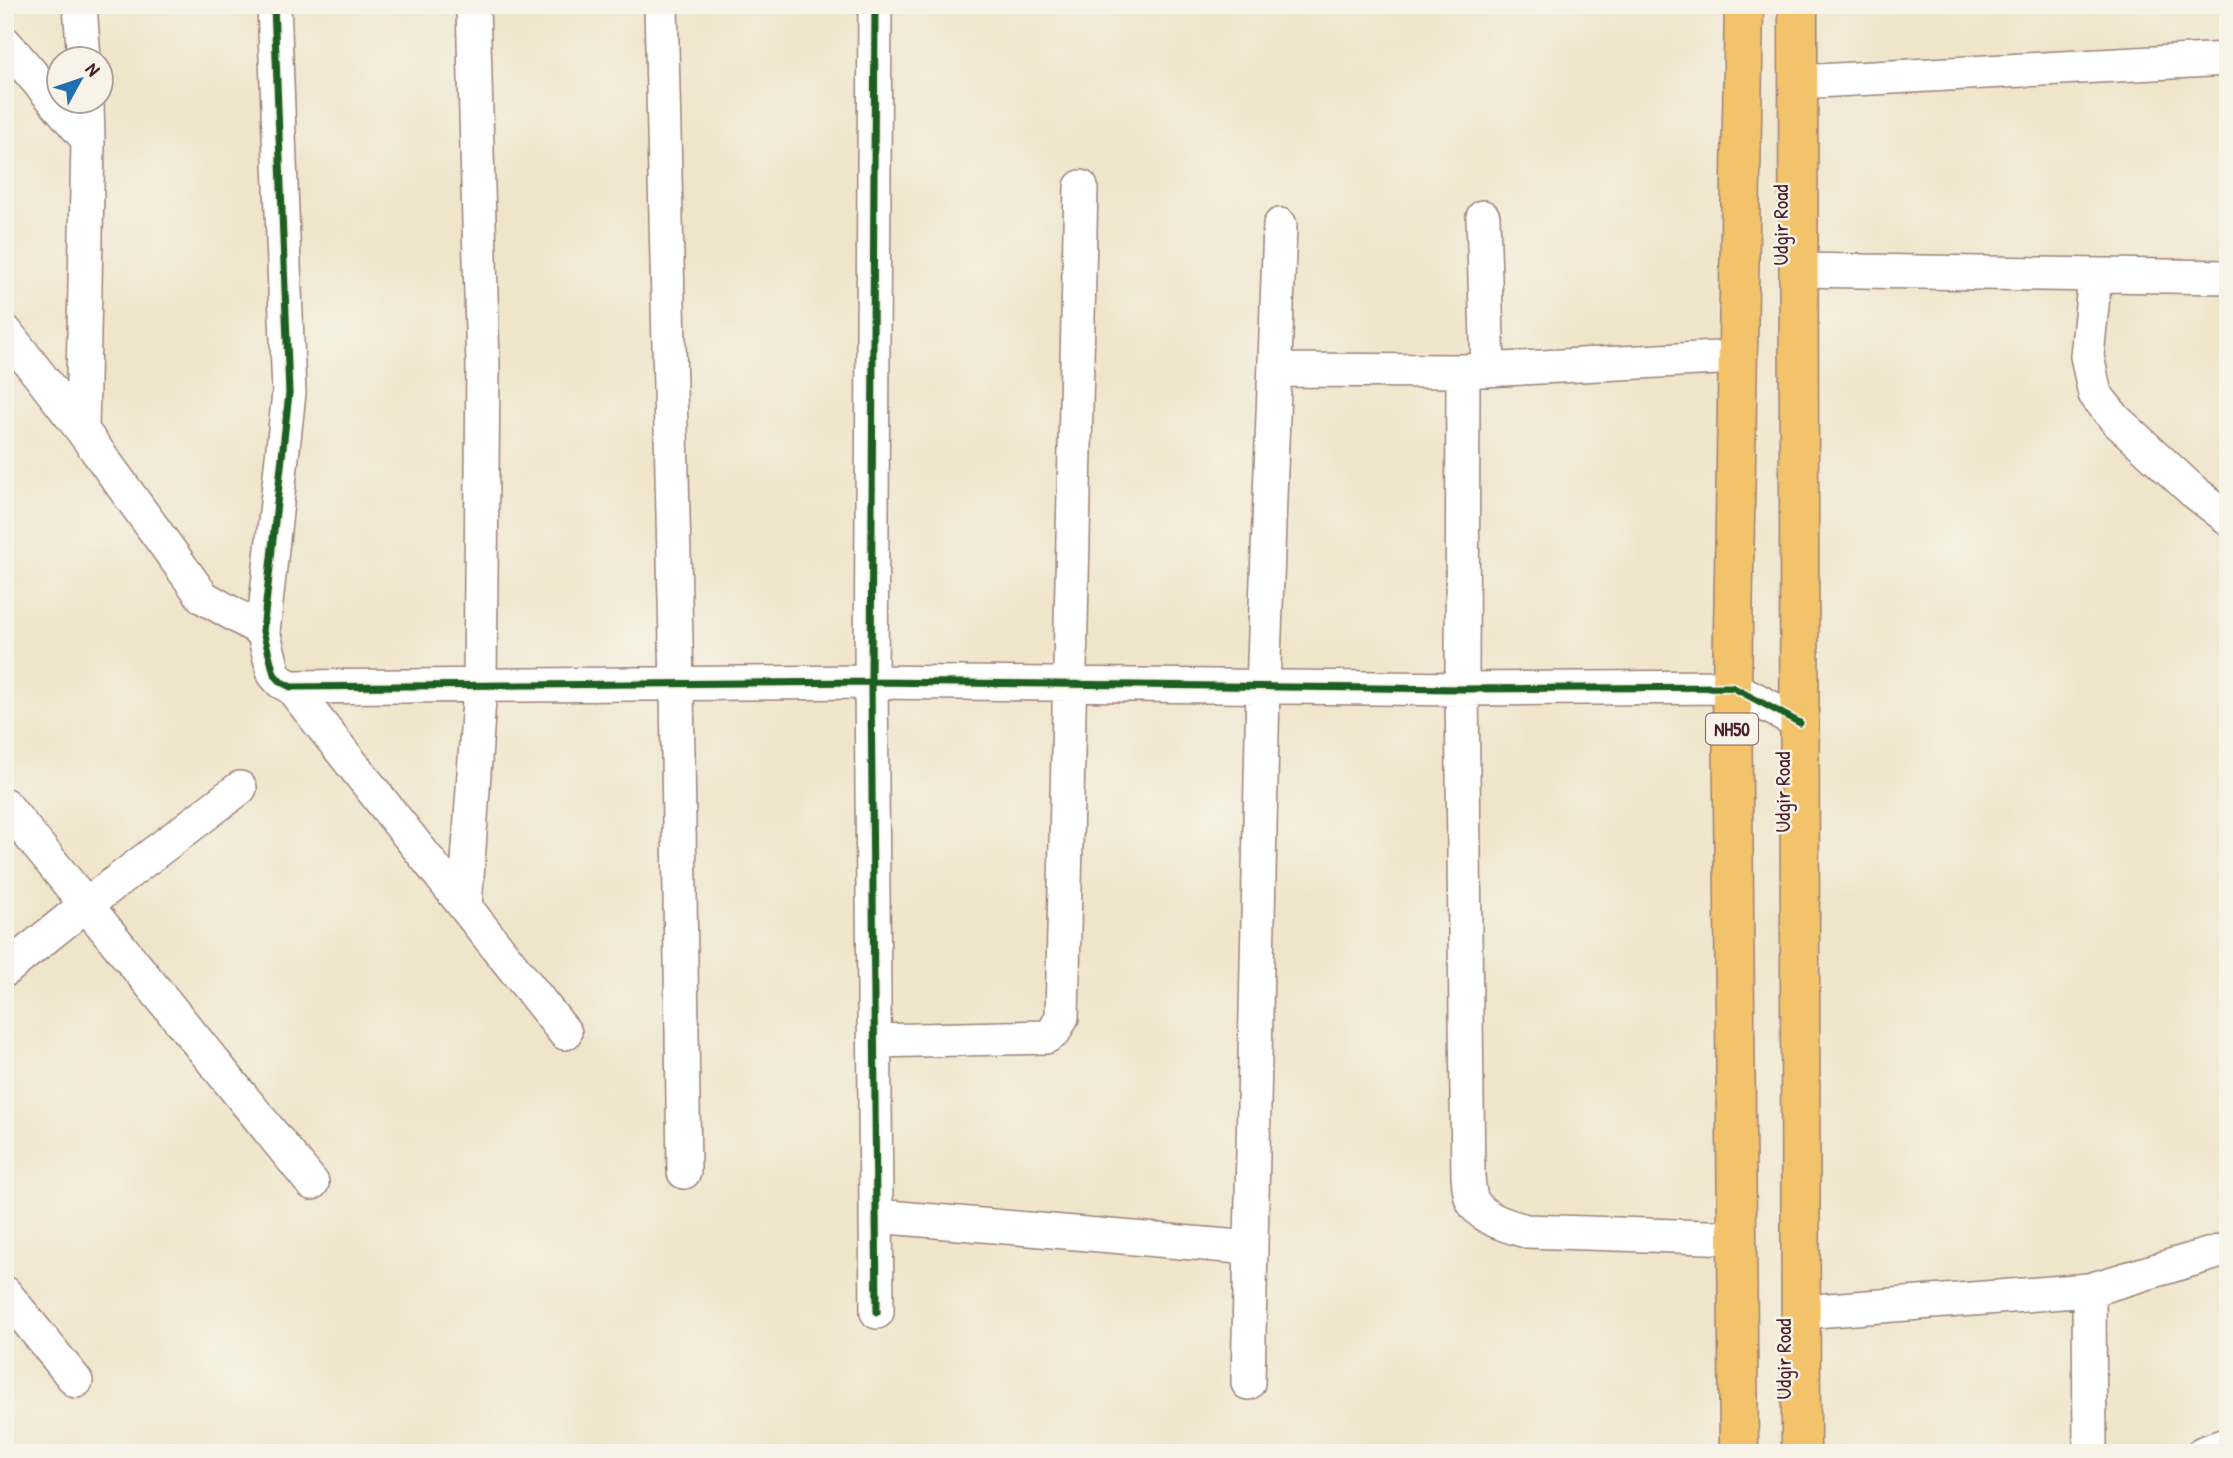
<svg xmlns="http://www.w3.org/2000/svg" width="2233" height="1458" viewBox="0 0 2233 1458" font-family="'Patrick Hand',sans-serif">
  <rect width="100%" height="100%" fill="#f7f3e8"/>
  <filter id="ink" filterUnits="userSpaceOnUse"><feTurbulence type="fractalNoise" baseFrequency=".0143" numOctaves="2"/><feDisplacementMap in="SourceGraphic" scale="14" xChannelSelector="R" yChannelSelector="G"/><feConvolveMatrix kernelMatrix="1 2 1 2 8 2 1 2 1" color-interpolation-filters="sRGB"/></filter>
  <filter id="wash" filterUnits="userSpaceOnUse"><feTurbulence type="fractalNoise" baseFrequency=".00686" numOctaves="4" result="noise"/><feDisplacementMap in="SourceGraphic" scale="28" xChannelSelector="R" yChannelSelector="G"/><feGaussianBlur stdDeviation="1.57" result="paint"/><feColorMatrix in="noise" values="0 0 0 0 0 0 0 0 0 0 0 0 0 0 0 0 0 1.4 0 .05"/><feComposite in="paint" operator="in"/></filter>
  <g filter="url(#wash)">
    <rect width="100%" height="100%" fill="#efe5ca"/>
  </g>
  <g filter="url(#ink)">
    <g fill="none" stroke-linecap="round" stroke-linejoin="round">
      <g stroke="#9c827a" stroke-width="36">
        <path id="street" d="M80,5l4,55
          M274,5l15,388 -26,238 11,43 7,8 10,5 580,-5 591,7 270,-2 68,36
          M661,5l16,680 7,487
          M875,5l-4,677 6,630
          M5,43l83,97
          M1798,82l430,-23
          M1483,217l5,153
          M1798,270l430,7
          M2095,275l-8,81 8,38 21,26 77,71 35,27
          M5,331l77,99 121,167 60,34
          M1275,370l188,1 275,-14
          M1463,371l-1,318 6,488c1,7 1,17 4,23 9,19 36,26 54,31l211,7
          M82,430l6,-290 -1,-38
          M291,687l274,346
          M5,805l307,378
          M465,907l15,-222 3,-318 -10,-362
          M5,970l82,-66 153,-116
          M875,1041l171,-4 8,-5 8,-15 19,-830
          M876,1216l375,32
          M2089,1290l1,163
          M5,1293l71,88
          M1802,1312l287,-22 139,-41
          M1248,1383l15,-695 17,-463
          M2203,1453l25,-9"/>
      </g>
      <g stroke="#9c827a" stroke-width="41">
        <path id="highway" d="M1798,5l3,1448
          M1739,1453l-7,-766 12,-682"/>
      </g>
      <use href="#street" stroke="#fff" stroke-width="33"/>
      <use href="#highway" stroke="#f2c36a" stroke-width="38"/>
      <g stroke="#f7f3e8" stroke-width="11">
        <path id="cycleway" d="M274,5l15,388 -26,238 11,43 7,8 10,5 580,-5 591,7 270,-2 68,36
          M875,5l-4,677 6,630"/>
      </g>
      <use href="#cycleway" stroke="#1b5e20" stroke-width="7"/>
    </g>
  </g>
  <g text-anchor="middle" stroke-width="5" stroke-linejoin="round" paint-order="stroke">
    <rect fill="#f7f3e8" stroke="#7e5f64" stroke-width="2" x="1706" y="713.5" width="52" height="31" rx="5"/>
    <g font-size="19" font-weight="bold" fill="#4a1f2b">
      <text x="1732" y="736">NH50</text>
    </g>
    <g font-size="21" fill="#4a1f2b" stroke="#f7f3e8">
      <text transform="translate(1781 225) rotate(-90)" y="7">Udgir Road</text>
      <text transform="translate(1783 792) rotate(-90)" y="7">Udgir Road</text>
      <text transform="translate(1784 1359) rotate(-90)" y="7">Udgir Road</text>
    </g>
  </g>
  <rect width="2233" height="1458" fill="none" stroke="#f7f3e8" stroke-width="28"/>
  <g transform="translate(80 80) rotate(50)"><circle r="33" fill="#f7f3e8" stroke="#b29e9c" stroke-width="2"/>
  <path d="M0-5L12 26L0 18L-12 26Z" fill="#1f6fb2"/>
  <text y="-10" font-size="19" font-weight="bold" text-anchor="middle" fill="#4a1f2b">N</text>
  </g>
</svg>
